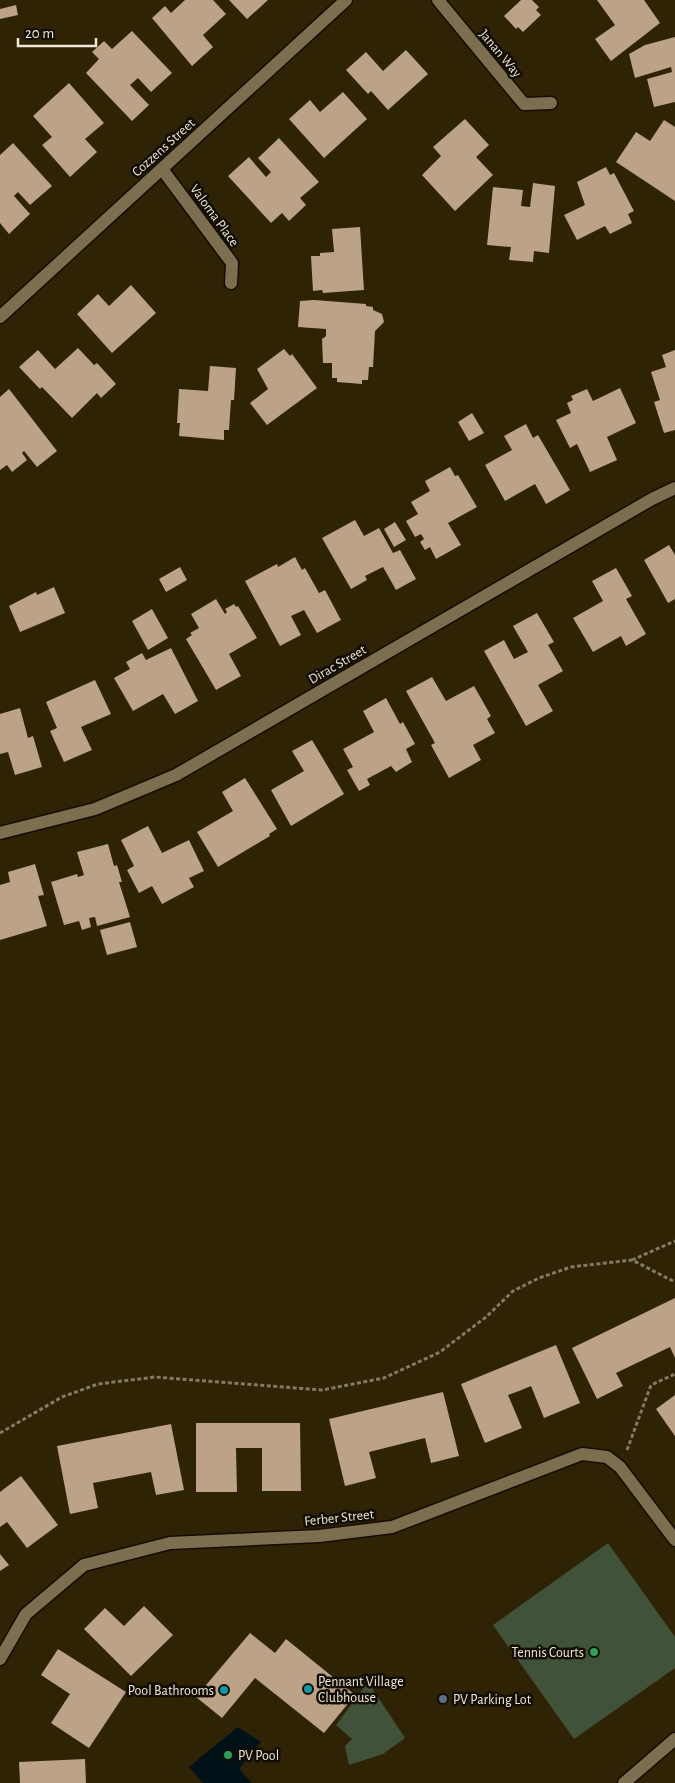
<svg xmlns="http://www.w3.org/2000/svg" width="675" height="1783" viewBox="0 0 675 1783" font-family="'Alegreya Sans',sans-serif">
  <rect width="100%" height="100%" fill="#2f2305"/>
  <path fill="#405239" d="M608,1543l67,94v31l-101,71 -81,-114z
    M368,1682l37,56 -22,16 -34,11 -4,-19 7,-7 -16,-14z"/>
  <path fill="#001217" d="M238,1727l23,15 -22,27 13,14h-49l-14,-16z"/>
  <path fill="#bca287" d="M185,0h28l13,14 -23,21 10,12 -21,19 -40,-48 13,-12 6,7z
    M229,0h39l-21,19z
    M521,0h11l7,7 -3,3 5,5 -18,17 -5,-5 -2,2 -12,-13z
    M597,0h47l16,23 -49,38 -16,-22 20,-14z
    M16,5l2,10 -18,4v-10z
    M132,31l40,42 -21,19 -13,-14 -8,7 19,20 -17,16 -46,-48 13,-14 -7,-7 12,-11 8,8z
    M675,37v65l-21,5 -7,-28 25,-7 -1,-5 -36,11 -6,-24 16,-9z
    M406,50l22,24 -40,36 -17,-19 -3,3 -22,-24 20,-18 17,19z
    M69,83l35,40 -19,16 12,13 -27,25 -28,-32 10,-8 -19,-21z
    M343,92l24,27 -43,39 -35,-39 21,-19 10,12z
    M465,119l24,26 -13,12 17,18 -38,36 -33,-36 19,-19 -8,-9z
    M664,120l11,7v74l-59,-39 20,-30 14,9z
    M279,138l40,44 -19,16 6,7 -17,16 -7,-8 -11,10 -43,-47 21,-19 17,20 5,-5 -13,-14z
    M13,143l39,43 -22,19 -12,-13 -4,4 16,18 -21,20 -9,-11v-68z
    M606,167l4,8 4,-2 20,38 -6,3 4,9 -22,11 -5,-8 -28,14 -13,-25 21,-10 -8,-23z
    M533,183l22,3 -6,67 -15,-2 -1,11 -24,-2 2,-13 -24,-2 6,-58 30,3 -2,16 9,1z
    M360,227l4,63 -41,3 -1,-3 -9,1 -2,-35h9v-3l14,-1 -2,-23z
    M131,285l25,28 -44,40 -35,-39 21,-20 11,12z
    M314,300l52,4v2l7,1v3l9,4 2,8 -9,9 -2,36h-4l-1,13h-6v4l-25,-2v-4h-5v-15h-9l-1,-24 4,-3v-7l-28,-2 2,-26z
    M78,348l16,17 3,-2 19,21 -15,14 -4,-5 -25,25 -30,-31 -2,2 -21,-22 19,-17 17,19z
    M284,349l6,7 2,-2 25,34 -50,37 -17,-22 18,-14 -11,-20z
    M675,350v80l-11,3 -10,-31 6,-2 -9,-28 15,-5 -4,-12z
    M210,366l26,2 -2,32h-3l-2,30h-5v10l-45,-4 1,-13h-3l2,-34 29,2z
    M620,388l16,35 -29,14 10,23 -27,12 -13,-28 -7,4 -14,-28 15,-7 -4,-10 6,-3 -2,-4 16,-7 6,12z
    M9,389l48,62 -20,16 -13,-16 -2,2 5,7 -15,12 -5,-7 -7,5v-73z
    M472,413l12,20 -15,8 -11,-19z
    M526,424l7,14 5,-3 32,55 -24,14 -11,-20 -30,17 -20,-36 27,-15 -8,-14z
    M450,467l5,9 3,-1 19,32 -29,16 13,22 -25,14 -6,-12 -5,3 -5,-8 4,-3 -3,-5 -6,3 -9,-16 12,-7 -7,-12 19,-11 -5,-10z
    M355,520l9,16 15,-8 14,25 7,-3 16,29 -20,11 -13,-23 -18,9 2,4 -16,9 -29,-51z
    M395,522l11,18 -12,7 -10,-18z
    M669,545l6,10v44l-7,4 -24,-43z
    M295,557l7,13 3,-2 14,25 6,-3 16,30 -24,13 -13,-23 -13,6 10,19 -21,11 -35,-65 32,-17 1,3z
    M180,567l7,13 -21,12 -7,-13z
    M616,568l16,28 -6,3 20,35 -20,12 -5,-10 -28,16 -20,-34 30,-17 -11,-20z
    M54,587l11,26 -45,19 -11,-26 27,-14 1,3z
    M216,599l9,15 2,-2 -2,-3 9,-5 2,3 2,-1 19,32 -28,16 12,22 -25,14 -30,-51 6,-4 -2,-2 9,-5 -8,-14z
    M152,609l16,29 -20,12 -16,-29z
    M537,613l17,29 -6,3 15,26 -25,14 15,26 -27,15 -42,-75 20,-11 10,19 14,-7 -15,-26z
    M171,648l27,53 -23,13 -12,-20 -30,17 -19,-33 16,-9 -4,-7 16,-9 4,7z
    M432,677l14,24 28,-15 17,30 -4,3 8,14 -22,12 8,15 -32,18 -18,-33 4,-2 -29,-52z
    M95,680l16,34 -30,13 11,23 -28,12 -14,-31 7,-3 -11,-26z
    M386,698l14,26 3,-2 12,22 -9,5 6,13 -16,10 -5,-6 -24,13 3,6 -11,6 -12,-21 6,-3 -10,-18 31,-17 -11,-21z
    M20,708l8,30 5,-2 9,31 -27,8 -7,-23 -8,2v-40z
    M312,740l32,54 -53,32 -20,-36 33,-19 -12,-20z
    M245,778l32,51 -8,5 1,2 -52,31 -21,-35 36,-21 -11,-19z
    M148,826l14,27 27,-13 15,31 -15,7 5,9 -32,17 -10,-18 -13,7 -12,-23 7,-4 -13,-26z
    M108,844l6,22 3,-1 5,17h-3l11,35 -33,9 -2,-9 -6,1 2,9 -9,3 -3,-9 -15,4 -13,-43 26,-8 1,3 6,-2 -7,-23z
    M35,864l9,31 -6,1 9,30 -47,14v-55l10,-3 -2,-10z
    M130,922l7,25 -30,8 -7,-25z
    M675,1298v60l-5,-11 -54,26 7,13 -26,13 -25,-51z
    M556,1345l24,58 -36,15 -13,-32 -12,5 -11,4 14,33 -37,15 -24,-59z
    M443,1392l16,64 -28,7 -6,-25 -56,14 7,26 -31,8 -16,-67z
    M675,1395v41l-19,-27z
    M196,1423h104l1,68h-39v-43h-26l1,44h-41z
    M171,1424l13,66 -28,5 -5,-23 -58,11 5,25 -28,6 -13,-68z
    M21,1476l37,49 -31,23 -20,-26 -7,5v-35z
    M0,1554l9,11 -9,6z
    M144,1606l29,29 -42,41 -47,-47 21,-21 19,18z
    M250,1633l25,20 11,-14 69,56 -31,38 -69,-55 -33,40 -26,-21z
    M58,1649l68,43 -37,56 -38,-25 19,-29 -29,-19z
    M85,1759l1,24h-66l-1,-21z"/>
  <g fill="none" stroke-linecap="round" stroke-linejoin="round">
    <g stroke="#150c00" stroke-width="15">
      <path id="street" d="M438,0l86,104 27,-1
        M162,169l70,94 -1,20
        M0,317l346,-317
        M0,833l95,-24 81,-34 476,-276 23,-11
        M0,1659l26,-45 58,-49 86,-22 149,-7 73,-9 190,-73 25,3 13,10 55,73
        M624,1783l51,-44"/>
    </g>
    <path stroke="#847961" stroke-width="3" stroke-dasharray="4 2.5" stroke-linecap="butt" d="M632,1260l43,-19
      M0,1433l62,-36 36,-13 57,-7 167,13 62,-12 56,-26 46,-35 27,-26 26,-13 32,-11 61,-7 43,22
      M627,1450l24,-65 24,-11"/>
    <use href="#street" stroke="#7c6f50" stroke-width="12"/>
  </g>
  <g fill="#2e9e5b" stroke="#120d03" stroke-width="2">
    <circle cx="594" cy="1652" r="5"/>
    <circle cx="228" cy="1755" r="5"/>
  </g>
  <g fill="#0f9aa8" stroke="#120d03" stroke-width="2">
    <circle cx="308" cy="1689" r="5"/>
    <circle cx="224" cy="1690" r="5"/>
  </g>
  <circle fill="#5c6f8a" stroke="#120d03" stroke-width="2" cx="443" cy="1699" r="5"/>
  <g text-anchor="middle" stroke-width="5" stroke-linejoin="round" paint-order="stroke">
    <g font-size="14" fill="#f0e8d7" stroke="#120d03">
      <text transform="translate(501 53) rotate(50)" y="5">Janan Way</text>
      <text transform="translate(163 147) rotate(-42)" y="5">Cozzens Street</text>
      <text transform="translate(215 215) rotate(54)" y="5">Valoma Place</text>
      <text transform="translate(337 664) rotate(-30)" y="5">Dirac Street</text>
      <text transform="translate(339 1517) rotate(-6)" y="5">Ferber Street</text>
    </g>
    <g font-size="14" fill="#f0e8d7" stroke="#120d03" text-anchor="start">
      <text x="584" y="1657" text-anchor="end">Tennis Courts</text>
      <text x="318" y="1686">Pennant Village<tspan x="318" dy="16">Clubhouse</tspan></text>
      <text x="214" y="1695" text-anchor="end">Pool Bathrooms</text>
      <text x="453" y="1704">PV Parking Lot</text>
      <text x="238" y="1760">PV Pool</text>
    </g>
  </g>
  <path d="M18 38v8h78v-8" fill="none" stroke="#f0e8d7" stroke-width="2.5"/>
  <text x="25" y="38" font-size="15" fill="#f0e8d7" stroke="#120d03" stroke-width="4" paint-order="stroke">20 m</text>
</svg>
